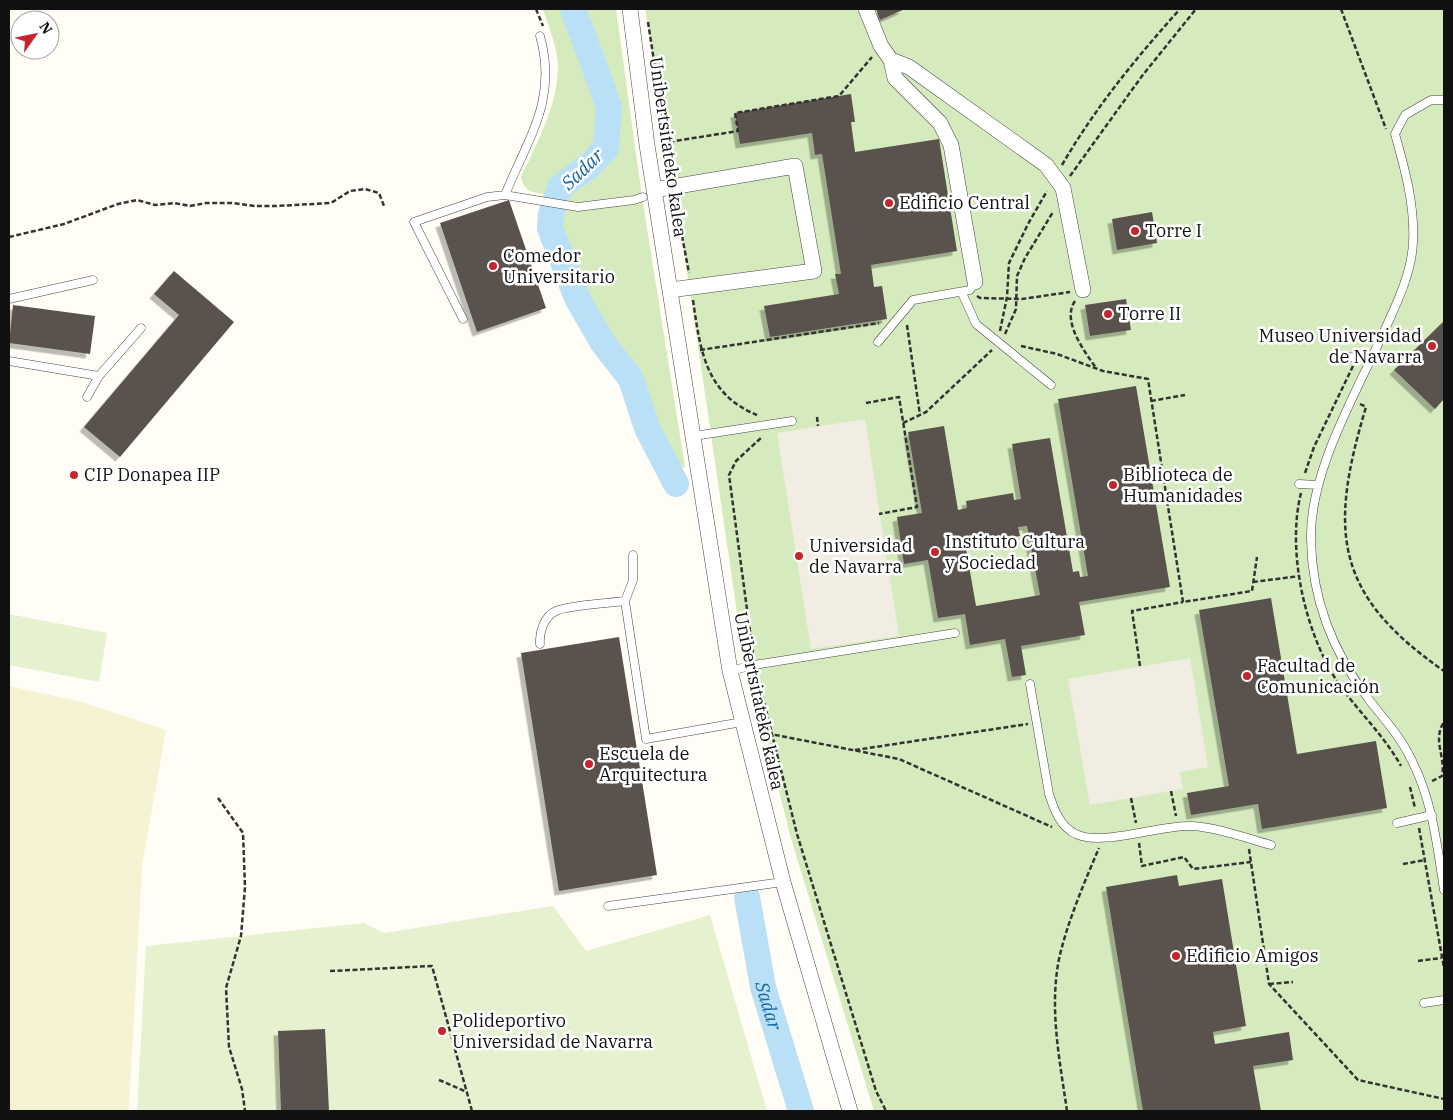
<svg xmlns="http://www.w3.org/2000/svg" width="1453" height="1120" viewBox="0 0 1453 1120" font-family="'IBM Plex Serif',serif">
  <defs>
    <filter id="shadow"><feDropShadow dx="-4.5" dy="4.5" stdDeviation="0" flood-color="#0004"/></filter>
  </defs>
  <rect width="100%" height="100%" fill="#fffdf5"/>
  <path fill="#f6f3d4" d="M9,686l73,16 84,28 -24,136 -13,245h-120z"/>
  <path fill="#d5ebbd" d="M543,9h73l26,188 43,270 -12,2 -11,-25 -15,-57 -11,-18 -25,-29 -23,-37 -29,-78 -16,-31c-12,-2 -19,-3 -22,-17 16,-34 36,-70 37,-109 0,-20 -9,-40 -15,-59z
    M645,9h799v1102h-570l-84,-276 -50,-202 -72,-492z"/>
  <path fill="#e6f2cf" d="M9,614l98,19 -8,49 -90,-17z
    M553,906l33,45 124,-36 57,196h-630l9,-165 218,-23 20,10z"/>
  <path fill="#f1ede2" d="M865,419l34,217 -88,13 -34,-216z
    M1190,658l18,109 -28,5 3,17 -93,16 -22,-126z"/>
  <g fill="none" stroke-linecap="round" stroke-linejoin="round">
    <g stroke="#b9e0f7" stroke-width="26">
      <path d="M573,9l36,98 -3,41 -18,19 -28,20 -9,27 -1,14 27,70 26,45 28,36 16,49 29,56"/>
      <path id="s1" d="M747,897l16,90 38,124"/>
    </g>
  </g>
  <path fill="#5a524d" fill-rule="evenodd" filter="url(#shadow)" d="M876,9h29l-25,11z
    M851,94l4,28h-4l4,30 84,-13 18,112 -86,14 3,22 8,-1 5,33 -117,18 -6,-31 75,-12 -4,-20h6l-19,-120 -7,1 -3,-22 -72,11 -5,-31z
    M509,200l37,108 -69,24 -37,-109z
    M1152,212l5,31 -40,7 -5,-31z
    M174,271l60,51 -114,135 -36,-30 95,-112 -25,-21z
    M1126,299l5,31 -41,6 -5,-31z
    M13,305l82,11 -5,38 -81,-11z
    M1444,321v78l-9,10 -41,-39z
    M1136,386l34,201 -91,15 6,33 -64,11 5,29 -14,2 -7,-38 -35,6 -5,-31 -27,4 -10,-58 -24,4 -7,-47 25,-4 -14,-81 36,-6 14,84 9,-2 -1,-7 47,-8 1,7 7,-1 -9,-55 38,-6 23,134 6,-1 1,6 8,-1 -30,-177zM1027,526l13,69 -64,11 -12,-69 6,-1 1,8 49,-8 -2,-9z
    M1271,598l26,156 79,-13 11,67 -125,21 -4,-25 -67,11 -4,-22 42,-7 -30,-176z
    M619,637l38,238 -98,16 -38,-238z
    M1177,875l2,11 43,-7 24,147 -33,6 2,12 74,-12 4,28 -40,6 8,45h-118l-37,-224z
    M325,1029l4,82h-48l-3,-80z"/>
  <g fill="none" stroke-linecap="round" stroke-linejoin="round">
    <g stroke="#444" stroke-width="9">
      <path id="lane" d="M1444,100h-13l-26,15 -10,19c10,35 20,72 18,108 -1,29 -15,59 -27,85 -28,63 -77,144 -75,213 1,61 22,113 59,161 14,18 30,35 40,56 22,41 27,87 34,133
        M505,195c23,-57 53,-95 35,-159
        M962,293l14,31 75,61
        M9,299l84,-19
        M463,319l-49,-97 73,-25 18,-2 73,12 56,-7 9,-3
        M878,342l35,-42 57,-10 5,-8
        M1350,357l22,2
        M9,361l90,15 42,-48
        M87,397l12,-21
        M694,436l98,-15
        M1299,484l19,1
        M633,555v25l-8,21 21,138 96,-17
        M540,644c-1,-11 4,-28 16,-33 12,-6 54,-8 69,-10
        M730,671l24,-6 201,-32
        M1030,684l19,110c5,15 11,33 27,40 26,13 85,-10 117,-8 26,2 53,12 78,19
        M1397,823l35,-8
        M608,906l175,-24
        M1424,1003l20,-3"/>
    </g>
    <g stroke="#444" stroke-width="16">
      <path id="street" d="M630,9l17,136 83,526 53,211 67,229
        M866,9l15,37 10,14 18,7 137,98 17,23 20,102
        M891,60l4,18 45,45 11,22 24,137
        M654,190l141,-24 19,105 -144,19"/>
    </g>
    <path stroke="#333" stroke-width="2.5" stroke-dasharray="5 2.5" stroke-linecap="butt" d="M536,9l7,17
      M1341,9l45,120
      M648,22l23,150
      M662,143l76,-12 -3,-18 104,-17 33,-39
      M1062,165c33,-57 74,-107 118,-156
      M1070,176l72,-100 54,-67
      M675,199l14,74
      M9,237l55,-13 54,-20 19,-4 18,5 19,-2 16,3 16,-3h27l22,3h21l55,-3 19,-12 15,-2 14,4 5,13
      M977,296l3,2 42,1 48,-7
      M693,300c7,49 12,94 64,115
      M1075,301c-14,20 10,51 21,67
      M907,325l13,90
      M1000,331l7,-34 2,-34 19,-39 19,-33
      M1005,334l11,-25 1,-33 8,-18 28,-46
      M1021,346l36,8 46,17 45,8 35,223 69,-11 5,-34
      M700,350l179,-27
      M1151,401l34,-6
      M866,403l33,-6 18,110 -38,7
      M1360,404l6,3c-37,123 -33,187 78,264
      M817,417l1,9
      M903,423l23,-11 66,-62
      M1305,473l9,-26 39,-81
      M1301,493c-15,59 5,145 40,194 19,26 44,50 60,79
      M1253,582l47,-6
      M753,654l-24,-179 7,-14 26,-24
      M1140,666l-8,-55 51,-9
      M757,674l40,160 79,257 10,20
      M760,732l139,27 153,68
      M855,750l173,-26
      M1432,781l10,-5c4,-19 -10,-36 2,-54
      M1410,787l5,21
      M1171,791l5,25
      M218,798l25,35 2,54 -4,49 -15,52 3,59 13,42 3,22
      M1131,798l5,25
      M1419,828l25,140
      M1139,843l3,23 42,-9 9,12 58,-7
      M1249,849l20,135 89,96 86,19
      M1403,864l22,-4
      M1418,961l23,-3
      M330,971l102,-5 40,145
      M1269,984l24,-2
      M439,1080l28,12
      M1067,1111c-7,-49 -18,-102 -8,-152 8,-36 25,-76 40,-111"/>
    <use href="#lane" stroke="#fff" stroke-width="8"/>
    <use href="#street" stroke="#fff" stroke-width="15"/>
  </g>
  <g fill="#c4262e" stroke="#fff" stroke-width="2">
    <circle cx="889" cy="203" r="5"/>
    <circle cx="1135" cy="231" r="5"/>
    <circle cx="493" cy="266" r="5"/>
    <circle cx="1108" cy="314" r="5"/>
    <circle cx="1432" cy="346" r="5"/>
    <circle cx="74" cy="475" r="5"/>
    <circle cx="1113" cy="485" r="5"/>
    <circle cx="935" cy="552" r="5"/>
    <circle cx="799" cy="556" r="5"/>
    <circle cx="1247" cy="676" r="5"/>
    <circle cx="589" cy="764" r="5"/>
    <circle cx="1176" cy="956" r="5"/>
    <circle cx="442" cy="1031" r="5"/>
  </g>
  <g text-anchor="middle" stroke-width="5" stroke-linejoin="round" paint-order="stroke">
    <g font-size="18" fill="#111" stroke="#fff">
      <text transform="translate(668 147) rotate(82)" y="6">Unibertsitateko kalea</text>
      <text transform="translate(759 701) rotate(78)" y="6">Unibertsitateko kalea</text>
    </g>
    <g font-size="18" fill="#111" stroke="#fff" text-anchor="start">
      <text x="899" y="209">Edificio Central</text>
      <text x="1145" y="237">Torre I</text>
      <text x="503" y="262">Comedor<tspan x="503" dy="21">Universitario</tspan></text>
      <text x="1118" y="320">Torre II</text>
      <text x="1422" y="342" text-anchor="end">Museo Universidad<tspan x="1422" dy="21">de Navarra</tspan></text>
      <text x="84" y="481">CIP Donapea IIP</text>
      <text x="1123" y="481">Biblioteca de<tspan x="1123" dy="21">Humanidades</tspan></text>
      <text x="945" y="548">Instituto Cultura<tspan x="945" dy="21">y Sociedad</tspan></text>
      <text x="809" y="552">Universidad<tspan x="809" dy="21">de Navarra</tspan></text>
      <text x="1257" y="672">Facultad de<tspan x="1257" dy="21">Comunicación</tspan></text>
      <text x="599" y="760">Escuela de<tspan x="599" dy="21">Arquitectura</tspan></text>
      <text x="1186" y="962">Edificio Amigos</text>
      <text x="452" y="1027">Polideportivo<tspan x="452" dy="21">Universidad de Navarra</tspan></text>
    </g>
    <g font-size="19" font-style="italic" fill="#1768a6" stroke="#fff">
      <text transform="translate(582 169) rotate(-44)" y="7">Sadar</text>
      <text dy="7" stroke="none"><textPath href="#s1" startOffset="111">Sadar</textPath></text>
    </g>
  </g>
  <rect width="1453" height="1120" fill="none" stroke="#111111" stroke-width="20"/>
  <g transform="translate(35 35) rotate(57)"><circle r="24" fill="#ffffff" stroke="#a0a0a0"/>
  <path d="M0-4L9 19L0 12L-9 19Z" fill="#c4262e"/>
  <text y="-8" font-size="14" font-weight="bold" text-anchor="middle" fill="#111111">N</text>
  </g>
</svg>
